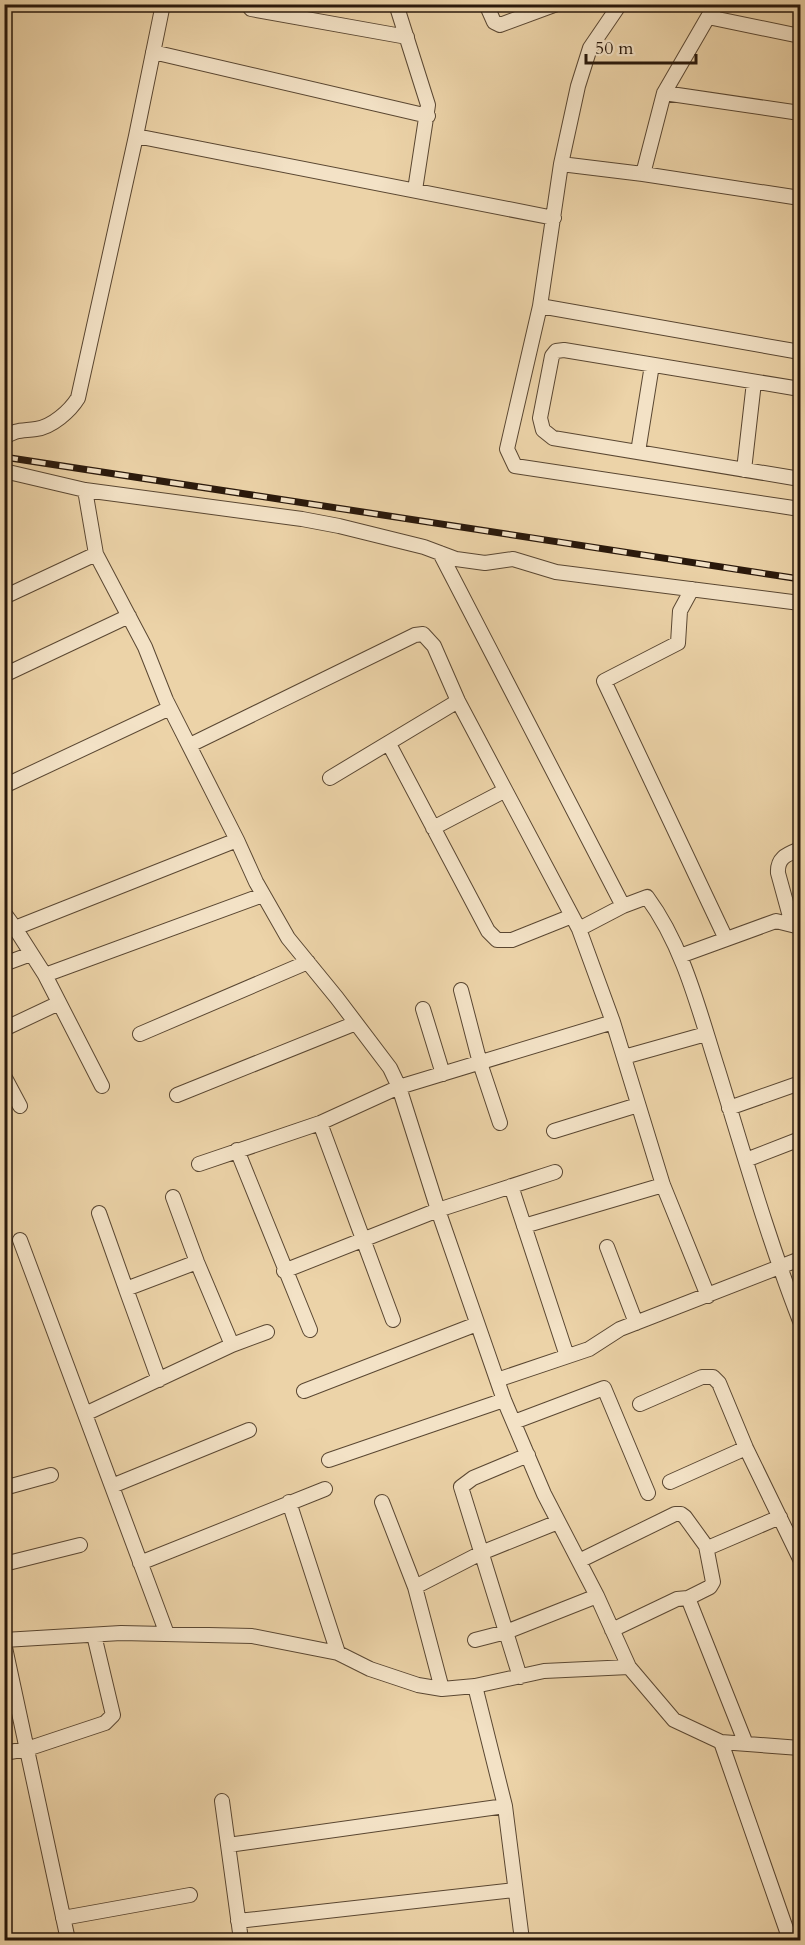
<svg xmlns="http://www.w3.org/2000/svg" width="805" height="1945" viewBox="0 0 805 1945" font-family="Cardo,serif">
  <rect width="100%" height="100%" fill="#ecd3a8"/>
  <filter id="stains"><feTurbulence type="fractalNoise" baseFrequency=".00333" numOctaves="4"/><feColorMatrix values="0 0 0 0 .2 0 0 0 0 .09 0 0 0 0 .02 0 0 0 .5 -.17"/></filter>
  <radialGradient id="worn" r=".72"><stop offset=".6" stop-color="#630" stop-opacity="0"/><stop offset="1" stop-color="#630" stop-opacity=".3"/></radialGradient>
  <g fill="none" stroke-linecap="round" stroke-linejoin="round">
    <g stroke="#5a4732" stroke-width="16">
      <path id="street" d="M247,4l4,5 156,28
        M396,4l32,101 -13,85
        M486,4l8,18 6,3 57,-21
        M620,4l-30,44 -12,38 -17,78 -21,142 -33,143 8,17 285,43
        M708,17l92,19
        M153,52l275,64
        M664,93l136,20
        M136,136l418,82
        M561,164l82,10 157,24
        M643,174l21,-81 44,-76 10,-13
        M540,306l260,46
        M800,389l-236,-39 -8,1 -4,5 -12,62 3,12 10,8 247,41
        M4,438c11,-9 19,-7 32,-9 16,-2 34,-18 42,-31l58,-262 27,-132
        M638,452l14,-87
        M744,470l10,-88
        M4,471l81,19 217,29 37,7 85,21 32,12 29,4 28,-4 43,13 244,31
        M85,490l11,64 49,93 21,53 71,140 19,42 32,56 49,60 53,70 9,19 39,123 66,190 40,94 53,102 32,71 45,53 47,22 69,198
        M440,553l183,353
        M692,589l-12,22 -2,32 -74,38 122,258
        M4,597l92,-43
        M4,675l125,-59
        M389,744l99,187 9,9h15l60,-24
        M190,745l225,-110 8,-1 11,12 24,55 121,228 34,93 50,163 45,111
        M330,778l128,-77
        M4,786l166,-78
        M433,828l71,-37
        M4,913l11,15 222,-88
        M792,924l-14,-51c-1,-16 10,-19 22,-24
        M15,928l30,47 218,-80
        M579,929l44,-23 24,-9c37,50 52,114 71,173 26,84 50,169 82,251
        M680,956l96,-35 24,6
        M4,964l27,-10
        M45,975l57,111
        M461,990l19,73 20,60
        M423,1009l20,65
        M4,1029l55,-26
        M140,1034l168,-72
        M624,1057l82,-23
        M4,1076l16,30
        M177,1095l179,-72
        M729,1108l71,-25
        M320,1123l73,197
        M554,1131l84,-26
        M237,1150l73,180
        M746,1160l54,-21
        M199,1164l121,-41 79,-36 214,-65
        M511,1186l56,170
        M99,1213l27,76 71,-27
        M524,1226l139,-41
        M20,1240l147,394
        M607,1247l29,76
        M284,1271l154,-61 117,-38
        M126,1289l33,91
        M232,1345l35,-13
        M497,1380l92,-31 31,-20 180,-70
        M304,1391l173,-67
        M640,1404l62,-27h11l6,6 27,65 54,111
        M85,1414l147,-69 -35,-83 -24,-65
        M514,1422l90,-34 44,105
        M329,1460l175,-60
        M670,1482l76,-34
        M112,1486l137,-56
        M4,1488l47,-13
        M289,1502l49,151
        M382,1502l33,85 27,102
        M579,1561l96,-47h6l4,3 21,29 4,1 70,-30
        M140,1563l185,-74
        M4,1564l76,-19
        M415,1587l66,-34 77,-31
        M688,1598l22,-11 3,-5 -7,-36
        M612,1630l65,-31 11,-1 58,146
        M4,1640l117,-7 131,3 86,17 32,16 48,16 24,4 33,-3 69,-15 85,-4
        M475,1640l31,-8 91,-36
        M4,1643l64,297
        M520,1677l-59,-190 12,-9 55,-23
        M475,1686l30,120 17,134
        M721,1742l79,6
        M4,1753l23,-4 78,-26 8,-8 -19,-80
        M222,1801l19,139
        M228,1845l277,-39
        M63,1918l127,-23
        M238,1921l277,-31"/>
    </g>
    <use href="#street" stroke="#f3e2c6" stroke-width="14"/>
    <g stroke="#29180b" stroke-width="7">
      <path id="rail" d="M4,457l796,122"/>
    </g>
    <use href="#rail" stroke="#f3e2c6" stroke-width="4.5" stroke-dasharray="14" stroke-linecap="butt"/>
  </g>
  <rect width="805" height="1945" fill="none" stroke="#ecd3a8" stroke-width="24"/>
  <rect x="6" y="6" width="793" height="1933" fill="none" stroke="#29180b" stroke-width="3"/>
  <rect x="12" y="12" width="781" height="1921" fill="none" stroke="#29180b" stroke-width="1.5"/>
  <path d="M586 54v9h110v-9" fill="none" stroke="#29180b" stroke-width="3"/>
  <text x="595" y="54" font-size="18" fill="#29180b" stroke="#f3e2c6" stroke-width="4.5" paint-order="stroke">50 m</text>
  <rect width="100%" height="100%" filter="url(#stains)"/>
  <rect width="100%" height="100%" fill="url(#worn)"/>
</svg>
